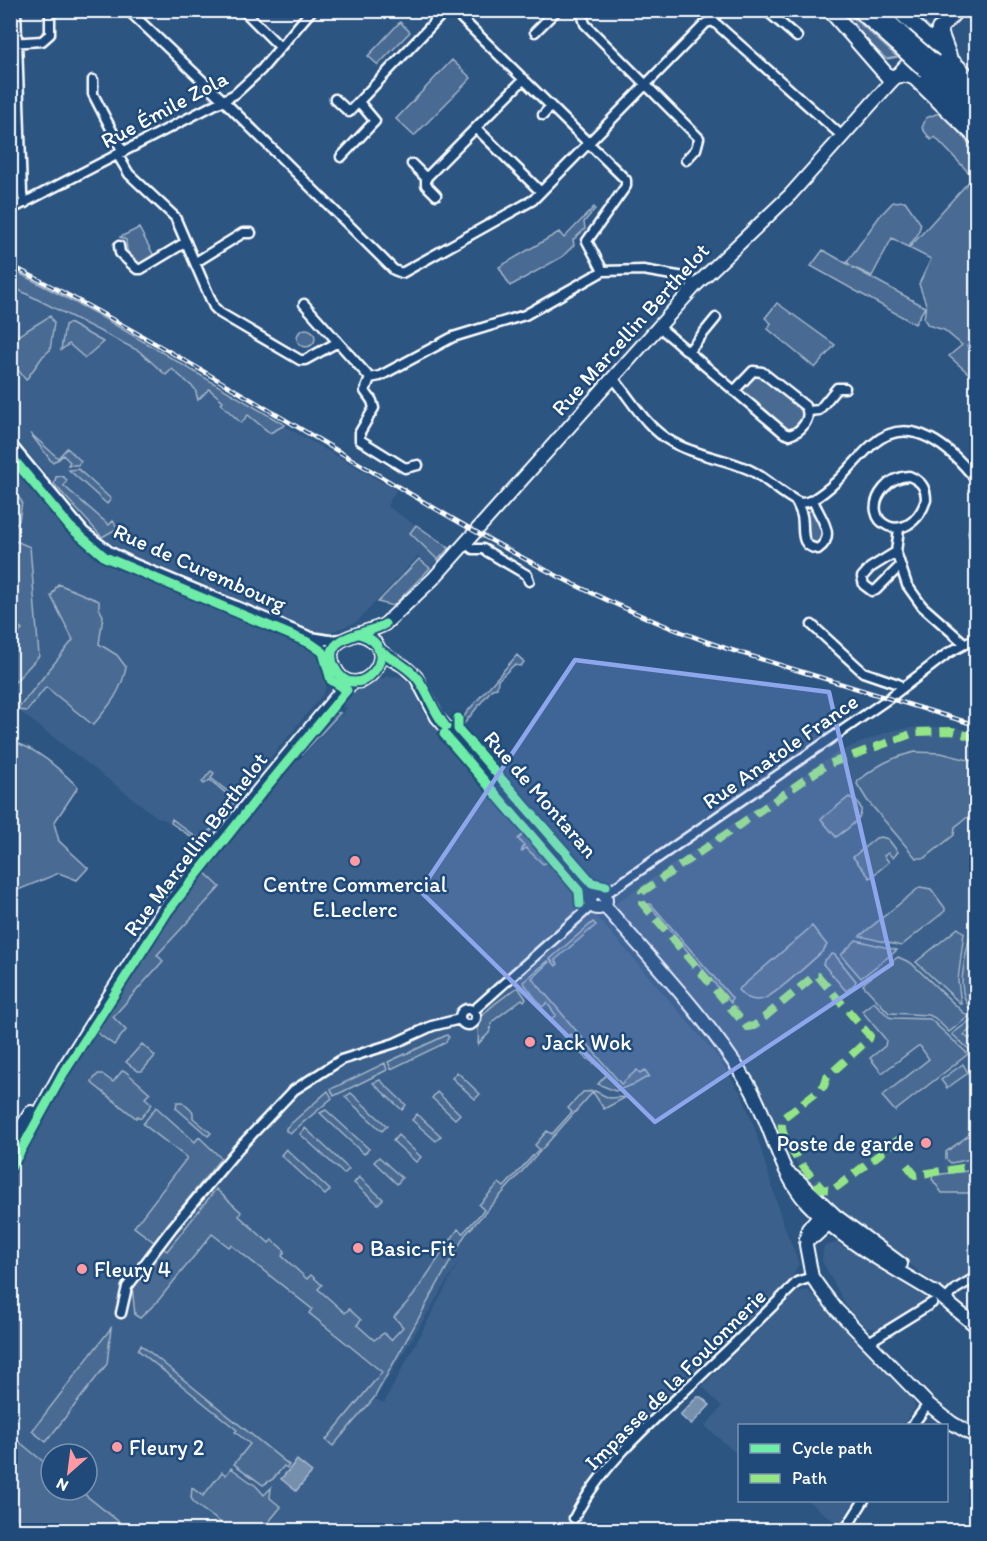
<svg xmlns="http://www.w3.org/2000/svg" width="987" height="1541" viewBox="0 0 987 1541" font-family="Itim,sans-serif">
  <rect width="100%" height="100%" fill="#2c5582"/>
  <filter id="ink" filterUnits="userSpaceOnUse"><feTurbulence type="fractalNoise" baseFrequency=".0167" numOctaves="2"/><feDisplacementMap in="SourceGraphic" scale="12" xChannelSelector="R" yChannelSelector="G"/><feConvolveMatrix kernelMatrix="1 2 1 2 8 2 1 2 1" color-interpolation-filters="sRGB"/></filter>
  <g filter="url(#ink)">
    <path fill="#3b618b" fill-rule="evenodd" d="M10,273l81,42 305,175 -9,16 62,42 -18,19 -13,-11 -61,66 -29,11 -16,-3 -105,-43 -12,-13 -6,-3 -18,2 -25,-10 -39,-22 -14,-12 -82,-96z
      M10,458l44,51 -2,2 43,48 214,87 10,9 8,28 -3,10 -124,150 -5,-1 -27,-21 -11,-4 -139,-107 -7,9z
      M388,676l13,1 13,10 9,26 138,162 155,180 26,40 12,31 27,91 18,47 -8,15 -147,140 -71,89 9,13 -4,9h-462l-52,-40h23v-36h-36v26l-40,-32v-270l61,-110 99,-157 31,-41 95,-112 3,1 48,-52 -12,-1 16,-17 13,-2zM460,1260l-76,143 -9,-4z
      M917,727h38l21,6v539l-32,18 -88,-66 -37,-31 -35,-47 -15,-39 -38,-62 -116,-138v-3l223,-152 52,-21z
      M837,1243l3,2 89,53 -51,31 -11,-1 -20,-21 -25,-46 2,-15z
      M808,1290l103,108 4,9 -12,18 -163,1 -1,30 -34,-30 17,-19 -20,-21 95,-94z
      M808,1501h47l-16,24z"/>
    <path fill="#486b92" stroke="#a4b5c8" stroke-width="1.5" d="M837,11h9l51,46 -10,2 -4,-3z
      M400,22l10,10 -32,33 -10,-9z
      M452,60l19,18 -57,58 -18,-17z
      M936,114h7l33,38v188l-9,6 4,3 5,-5v36l-27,-24 13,-11 -18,-15 -16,-5 -4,-6 2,-15 -7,-20 12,-25 -22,-11 64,-71 -38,-40 -4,3 -9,-12 4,-10z
      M905,201l16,23 -4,12 -9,11 -16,-9 -20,38 -20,-9 73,40 -10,17 -104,-58 12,-16 28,16 -4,-4 32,-45 14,-15z
      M594,207l1,2 -11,13 1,7 -12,11 1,5 -12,12 -52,29 -11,-19 60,-35 5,6z
      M139,228l15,28 -13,8c-14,-1 -14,-13 -15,-24l-6,-3z
      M11,269l84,44 190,112 -15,8 -22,-18 -7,8 -20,-19 2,-3 -14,-12 -11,11 -3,-11 -23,-20 -6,6 -27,-24 -128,-65v-7l2,-2 -2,-1z
      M777,303l58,42 -20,23 -47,-39 3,-6 -6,-5z
      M50,316l4,7 -4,27 -7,6 -17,24 -15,-19v-21z
      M69,323l34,19c-5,5 -12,10 -18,16l-16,-14 -8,6 4,-25z
      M297 338a9 9 0 1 1 18 0a9 9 0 1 1-18 0Z
      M758,373l46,39 1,7 -11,12 -8,-1 -43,-37v-8l10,-11z
      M30,433l28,25 9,-10 14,13 -3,4h-10l2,-3 -7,-7 -4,4 -7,3z
      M78,469l33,30 -4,5 -38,-34z
      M62,476l5,4 -3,6 45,39 4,-4 5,7 -16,9 -48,-53 2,-7z
      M10,486l12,16 -3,19 -8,8z
      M808,511h5l11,19 -2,10 -7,5 -7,-4 -3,-23z
      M416,525l33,23 -11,12 -28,-27z
      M11,539l19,8 9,109 -28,30v-45l11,-11 -11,-13z
      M419,559l11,9 -37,38 -15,-4z
      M58,584l41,17v7l4,8 -4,28 18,11 9,12c-4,24 -17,39 -33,58l-47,-38 -19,24 -10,-1 56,-70 -22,-44z
      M517,655l7,7 -3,4 -7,-1 -16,15 -1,8 -5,1 -29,36 -1,-5 5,-8z
      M333,711l7,2 -38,41 -3,-2z
      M10,741c26,6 49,28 68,46l-24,36 5,18 29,27 -11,12 -18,-7 -48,20z
      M915,752l26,1 35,9v55l-7,-1 -14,11 -1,8 -29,23h-9l-49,-58 -10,-16 1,-3c20,-16 32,-23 57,-29z
      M211,771l3,2 -3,5 26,21 -30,37 -8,6 -28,-19 1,-4 25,19c11,-2 23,-19 28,-28 3,-6 0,-8 4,-14l-19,-16 -6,4 -2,-2z
      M849,797c28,14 1,30 -13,40l-15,-18z
      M526,832l24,28 -2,2 -5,2 -17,-16 -5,4 3,-7 -6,-6z
      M881,837l7,2 10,13 -5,6 -5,-5 -4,3 5,6 -19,16 -17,-21 23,-19z
      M202,870l18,17 -63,68 6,6 -50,56 13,13 -12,15 -19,-14 76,-120z
      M920,887l11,2 14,19v3l-44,35 -41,-10z
      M648,904h3l81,94 -1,5z
      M593,922l3,3 -41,35 3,4 -2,2 -6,-7z
      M812,926l15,19 -4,6c-10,9 -50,46 -60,48 -10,3 -19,-2 -25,-9z
      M958,928l6,5 -6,47 3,24 -45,-42z
      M969,939l7,10v63l-2,2c-20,-23 -10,-47 -5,-75z
      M856,940l41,10 -36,28 -20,-23z
      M832,954l3,1 21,26 -1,3 -9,7 -23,-27 1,-3z
      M898,957l13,6 57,54 -19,15 -14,-14 -6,-3 -40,-2 -26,-28 2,-3z
      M548,961l1,1 -17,16 89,106 16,-14 3,3 5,-3 4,6 -14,8 -20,7 -17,-7 9,-10c-11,-10 -23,-18 -35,-27l5,-5 -6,-8 -6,3 -14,-18 5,-4 -9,-12 -5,4 -19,-25z
      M518,987l8,12 -2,2 -2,-2 -29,22 -4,12 -11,11c1,-6 0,-11 0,-18 1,-14 28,-30 40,-39z
      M874,1002l15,15 4,1 37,1 38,35 -73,57 -13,-15 47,-37 -9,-13h-2l-36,27 -12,-15 15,-12 1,-6 -24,-29z
      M971,1020l4,5 -11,10 5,4 7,-6v15l-4,4 -20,-18z
      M447,1035l2,2 -4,6 -54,26 -3,-7z
      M142,1044l13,12 -13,15h-4l-12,-9z
      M385,1063l2,7 -53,26 -3,-7z
      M963,1064l5,9 -21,15 -6,-8z
      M122,1071h3l25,22 -5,5 7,6 -11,14 -4,-2 -1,2 -43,-34 -1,-3 6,-7h4l11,8z
      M457,1072l23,22 -5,5 -23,-21z
      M380,1080l26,25 -4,5 -29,-27z
      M328,1091l4,7 -41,35 -5,-2v-3z
      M595,1091l14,7 17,-1 -22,12 -11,-17 -128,143 -91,163 -41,48 -7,-6 56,-68 -73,-59 3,-4 -81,-64 -2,2 -17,-13 -55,68 -17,16 -5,-3 -3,-29 30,-39 5,4 49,-62 25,23 -2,4 30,27 3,-3 13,11 -3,5 25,23 4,-4 11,10 -4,4 27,24 4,-4 12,11 -4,5 17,15 10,-7 7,7 12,-13 -9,-10 19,-21 45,-67 5,4 21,-23 -5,-5 20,-22 5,4 35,-38 -4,-4 12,-14 5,3 20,-22 -4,-4 15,-16z
      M437,1092l23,22 -5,5 -23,-21z
      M351,1093l36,33 -5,5 -37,-34z
      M177,1102h5l11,10v6l18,15 -3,3 -32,-28z
      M156,1107l39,35 4,-5 22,21 -67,84 -20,-15 53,-69 -44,-34z
      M326,1110l43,39 -5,5 -44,-41z
      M417,1114l24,22 -5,5 -24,-21z
      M305,1128l44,41 -5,5 -44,-40z
      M976,1130v28l-25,5 -5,-4v-7z
      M398,1135l23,22 -5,5 -23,-21z
      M286,1149l44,41 -5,5 -44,-40z
      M379,1157l23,21 -5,6 -23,-22z
      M976,1170v26l-4,-3h-30l-10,-14 1,-4z
      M359,1177l24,22 -5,5 -24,-21z
      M111,1328l-4,36 -61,78 -14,-11z
      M141,1345l148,120 -2,3 -3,-2 -11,13 -10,6 -29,-21 16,-20 -15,-12 2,-2 -99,-80z
      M11,1435l40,33v22h28l48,38 2,-1 5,3h-123z
      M231,1468l25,18 8,9 7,-7 -1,10 11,9 -19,23h-31l-36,-26 -4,-6 1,-10 11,8 19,-24 4,3z"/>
    <path fill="#748fad" stroke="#acbcce" stroke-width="1.5" d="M697,1397h4l9,8 -19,20 -11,-10z
      M297,1460l15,12 -16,19 -15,-12z"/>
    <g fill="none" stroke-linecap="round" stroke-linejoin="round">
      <g stroke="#fff" stroke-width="13">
        <path id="street" d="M16,10l6,184 3,9
          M128,10l99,94 167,166 8,3 131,-73 173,-177 7,-2 5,-11
          M243,10l37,37
          M453,10l173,170v6l-39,55 16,30
          M581,10l4,14 114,114 -3,11 -10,11
          M766,10l31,27
          M713,21l129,115
          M535,32l22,-22
          M10,43l32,-2 8,-7v-24
          M93,80v14l30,58
          M335,99l14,13 97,-102
          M543,115l8,-9
          M476,128l65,64
          M117,154l12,20 46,43 39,90 6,6 80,47h5l33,-18
          M341,157l34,-36 -16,-19
          M412,164l14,14
          M436,195l-10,-10v-7l98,-99
          M10,210l225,-116 26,-24 51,-60
          M119,246l1,7 17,16h4l45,-27
          M196,262l47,-29h8
          M304,304l66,74
          M658,326l126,107 5,2c12,-3 24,-17 16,-29l-43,-34 -9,-1 -19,20
          M688,352l28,-34
          M370,378l10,-2 73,-39 72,-22 78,-44 40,-1 41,7 12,8
          M370,378l-5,13 7,10 2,7 -14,24v8l45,28 13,-3
          M613,378c19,22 32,49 59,64 24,14 53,16 78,28 18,9 32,25 50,33 10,0 16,-5 24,-11 19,-14 32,-33 49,-48 38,-33 80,6 103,36
          M808,411l11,-1 18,-22h8
          M10,443l74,89 25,19 26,13 176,73 18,3 13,-1
          M909,476c12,5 17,11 17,24 -17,51 -71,22 -42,-12 7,-8 14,-11 25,-12z
          M796,501c2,5 5,10 6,15 3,14 -4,30 16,33 20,-14 1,-32 -5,-49
          M976,524l-2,9 2,6
          M899,529l-3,23 11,33 15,21 42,37
          M465,543l8,6h10l44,26 2,6
          M896,552l-26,16 -8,9 2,8 8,6 4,-1 24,-24
          M812,625l51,47 35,12 4,4
          M311,637l13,12 8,12
          M604,895l284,-196 60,-46 28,-15
          M460 1017a8 8 0 1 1 16 0a8 8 0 1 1-16 0Z
          M473,1011l119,-106
          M945,1300l11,-11 20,-12
          M121,1313l6,-26 45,-59 66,-79 56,-59 47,-30 54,-17 37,-17 28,-7
          M869,1342l63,-39
          M912,1426l16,-22
          M574,1518c27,-52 75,-94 118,-134 35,-33 70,-67 105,-102l15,-5
          M845,1530l19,-30"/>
      </g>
      <g stroke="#fff" stroke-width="16">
        <path id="secondary" d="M934,36l24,-26
          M359,634c51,15 -4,75 -24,34 -17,-34 34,-33 50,-44l48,-45 263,-294 94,-90 117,-131
          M378,649l13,10 13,7 12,11 21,40 156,177
          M590 900a8 8 0 1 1 16 0a8 8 0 1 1-16 0Z
          M604,905c49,57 103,113 143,177 24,38 30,88 60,121 38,41 88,65 134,94
          M10,1146l21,-34
          M10,1166l53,-97 100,-158 90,-114 88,-106 14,-9
          M788,1173l11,8 37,35 65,48
          M819,1216l-11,13 -2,16 6,32 10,14 14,18 92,95 24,19 24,14
          M806,1239l9,-3 13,-12
          M935,1292l41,34"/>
      </g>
      <g stroke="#fff" stroke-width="18">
        <path id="primary" d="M830,10l61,70
          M859,10l38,34
          M876,10l28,26
          M898,10l78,74
          M939,29l10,27
          M934,62l42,41
          M926,71l50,49
          M893,77c9,-3 14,-3 22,1l61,59"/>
      </g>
      <use href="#street" stroke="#1f4a7a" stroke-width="8"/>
      <use href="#secondary" stroke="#1f4a7a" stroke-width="12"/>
      <use href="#primary" stroke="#1f4a7a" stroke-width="14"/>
      <g stroke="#fff" stroke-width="4.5">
        <path id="rail" d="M10,265c127,64 248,139 370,211 114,68 222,130 348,173l248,76"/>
      </g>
      <use href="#rail" stroke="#1f4a7a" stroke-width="2" stroke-dasharray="7" stroke-linecap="butt"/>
      <g stroke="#fff" stroke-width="18" stroke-linecap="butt">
        <path id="primary-bridge" d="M904,36l30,26
          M897,44l29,27"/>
      </g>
      <use href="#primary-bridge" stroke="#1f4a7a" stroke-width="14"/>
      <path stroke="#94e586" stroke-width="8" stroke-dasharray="15 8" stroke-linecap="butt" d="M902,1137l-69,53 -11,-1c-12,-15 -47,-50 -39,-71l41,-32 3,-9 42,-38 1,-3 -52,-60h-4l-60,50 -7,1 -105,-124v-11l184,-127 91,-33 35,-1 24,7
        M907,1165l8,10 61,-9"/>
      <g stroke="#1f4a7a" stroke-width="13">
        <path id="cycleway" d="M10,455l60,72 35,30 205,86 13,9 8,28 16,10 -88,106 -91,115 -105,163 -53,96
          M359,634c51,15 -4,75 -24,34 -17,-34 34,-33 50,-44
          M378,649c13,10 29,16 39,29 12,15 15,32 29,49
          M458,718v11l134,154 14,3
          M444,734l135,157 1,13"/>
      </g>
      <use href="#cycleway" stroke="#6deda7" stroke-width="9"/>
    </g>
  </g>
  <path fill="#8ea6ec" fill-opacity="0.2" stroke="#8ea6ec" stroke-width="4.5" stroke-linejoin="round" d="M575,660l254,32 63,272 -237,158 -235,-231z"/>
  <g fill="#ff9aa2" stroke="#1f4a7a" stroke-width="2">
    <circle cx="355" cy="861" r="6"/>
    <circle cx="530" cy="1042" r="6"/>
    <circle cx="926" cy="1143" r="6"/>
    <circle cx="358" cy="1248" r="6"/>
    <circle cx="82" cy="1269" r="6"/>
    <circle cx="117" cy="1447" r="6"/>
  </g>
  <g text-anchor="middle" stroke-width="5" stroke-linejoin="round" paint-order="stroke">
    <g font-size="22" fill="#fff" stroke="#1f4a7a">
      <text transform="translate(164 109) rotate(-28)" y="8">Rue Émile Zola</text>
      <text transform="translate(630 329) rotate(-48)" y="8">Rue Marcellin Berthelot</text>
      <text transform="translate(200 567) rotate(24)" y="8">Rue de Curembourg</text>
      <text transform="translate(780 751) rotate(-35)" y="8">Rue Anatole France</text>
      <text transform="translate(541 794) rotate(49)" y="8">Rue de Montaran</text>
      <text transform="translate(195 844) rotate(-53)" y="8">Rue Marcellin Berthelot</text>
      <text transform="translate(675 1379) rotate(-45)" y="8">Impasse de la Foulonnerie</text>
    </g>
    <g font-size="22" fill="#fff" stroke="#1f4a7a" text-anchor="start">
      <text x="355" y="892" text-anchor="middle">Centre Commercial<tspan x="355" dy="25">E.Leclerc</tspan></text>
      <text x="542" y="1050">Jack Wok</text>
      <text x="914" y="1151" text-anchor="end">Poste de garde</text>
      <text x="370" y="1256">Basic-Fit</text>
      <text x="94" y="1277">Fleury 4</text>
      <text x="129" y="1455">Fleury 2</text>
    </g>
  </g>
  <rect width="987" height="1541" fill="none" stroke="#1f4a7a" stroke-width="36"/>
  <rect x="18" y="18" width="951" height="1505" fill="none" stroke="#fff" stroke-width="2" filter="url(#ink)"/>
  <rect x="738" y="1424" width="210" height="78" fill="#1f4a7a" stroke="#7992af" stroke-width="1.5"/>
  <rect x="750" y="1444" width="30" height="9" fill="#6deda7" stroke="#7992af" stroke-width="1.5"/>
  <text x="792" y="1454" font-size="18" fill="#ffffff">Cycle path</text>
  <rect x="750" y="1474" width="30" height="9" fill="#94e586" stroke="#7992af" stroke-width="1.5"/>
  <text x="792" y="1484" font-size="18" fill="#ffffff">Path</text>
  <g transform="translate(69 1472) rotate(208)"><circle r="28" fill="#1f4a7a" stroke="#7992af" stroke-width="1.5"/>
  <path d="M0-4.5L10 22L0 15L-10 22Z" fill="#ff9aa2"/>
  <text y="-9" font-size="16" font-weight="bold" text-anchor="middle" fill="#ffffff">N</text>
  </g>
</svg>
